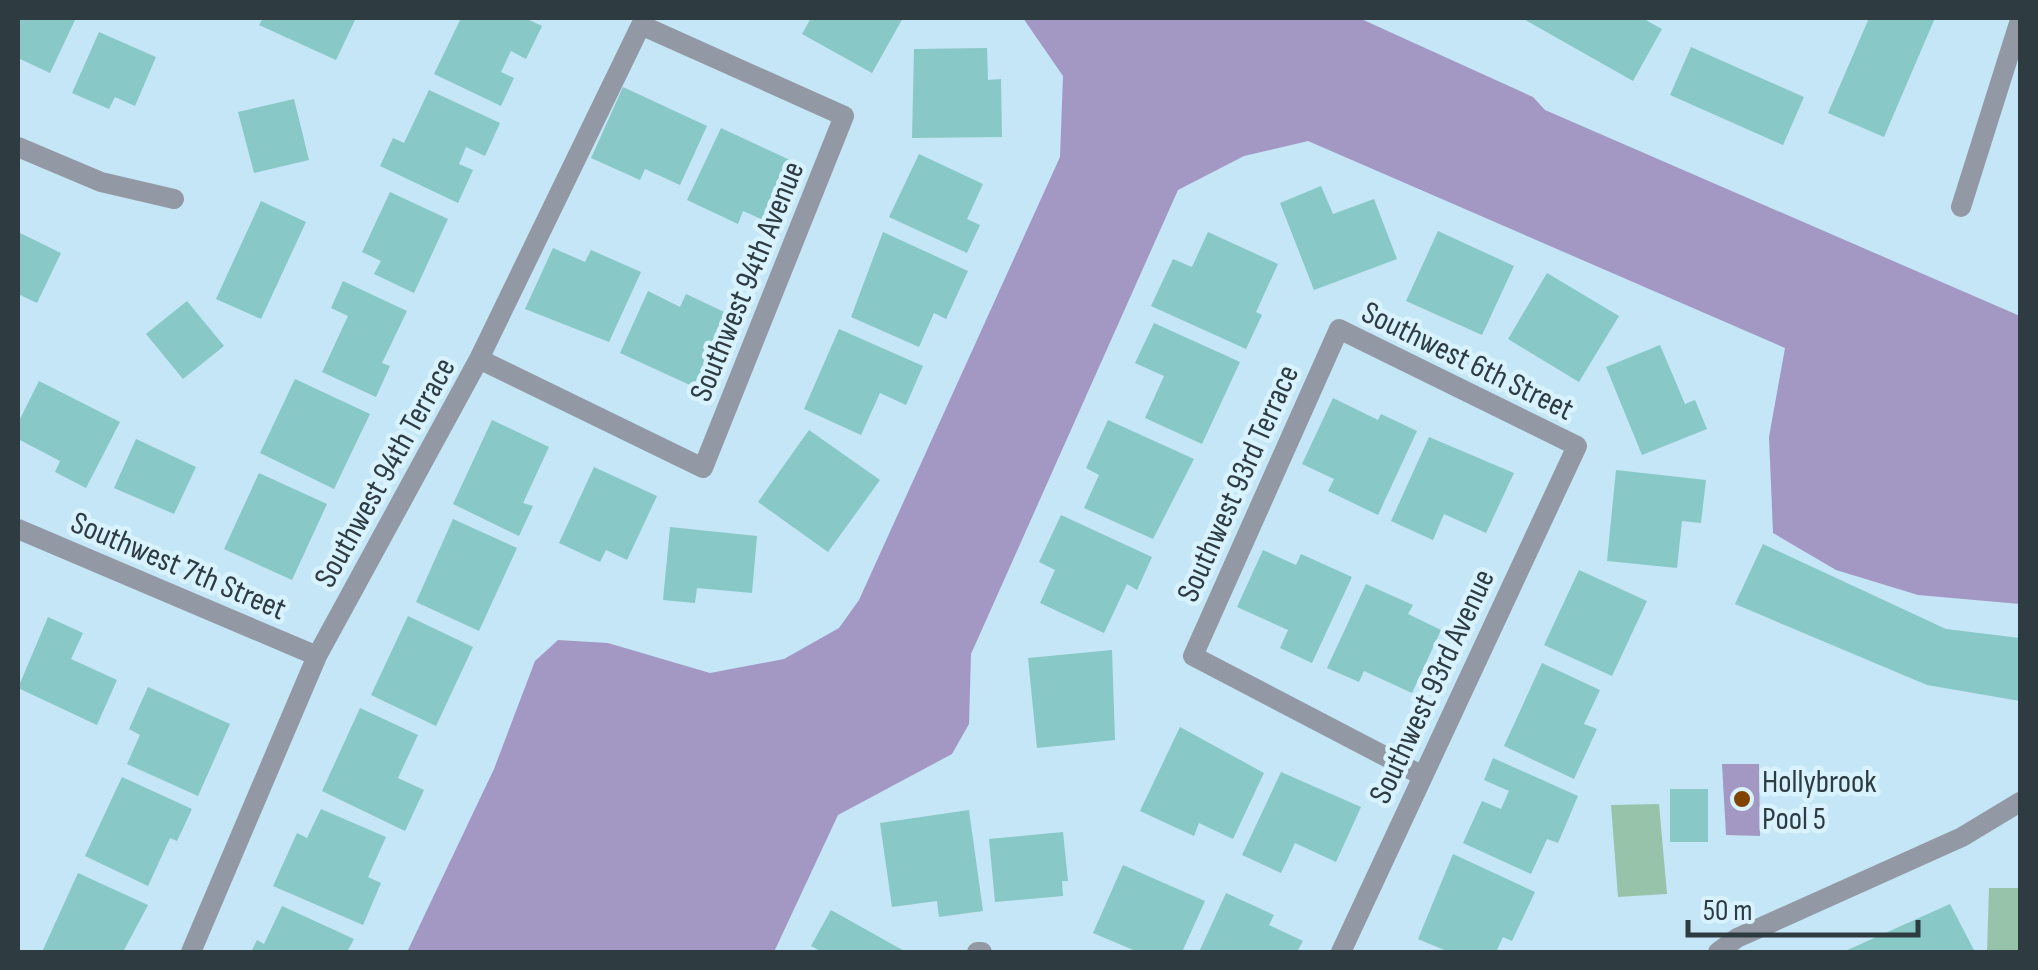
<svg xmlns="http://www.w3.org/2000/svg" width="2038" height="970" viewBox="0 0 2038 970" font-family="'Sofia Sans Condensed',sans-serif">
  <rect width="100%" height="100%" fill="#c5e6f6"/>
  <path fill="#98c3ab" d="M1659,804l8,90 -49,3 -7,-92z
    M1989,888h31v64h-33z"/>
  <path fill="#a398c4" d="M1023,18h336l174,79 12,13 475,206v288l-102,-9 -82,-25 -63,-37 -4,-96 16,-89 -477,-207 -64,15 -66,34 -207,464 -2,70 -17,30 -114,61 -64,137h-367l87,-183 41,-108 23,-21 50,3 102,30 74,-14 55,-31 20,-28 201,-443 3,-81z
    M1722,764h37l1,72 -34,-1z"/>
  <path fill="#88c8c6" d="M18,18h58l-26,55 -32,-15z
    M263,18h93l-20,42 -77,-35z
    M461,18h64l17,8 -16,33 -15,-8 -10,21 13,6 -13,28 -67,-32z
    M811,18h92l-31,55 -70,-39z
    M1522,18h120l20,11 -29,52z
    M1869,18h66l-51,119 -56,-24z
    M99,32l57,25 -21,49 -20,-9 -6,12 -37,-16z
    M1691,47l113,50 -21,48 -113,-50z
    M987,48l1,32 13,-1 1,58 -90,1 2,-89z
    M623,87l84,39 -27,59 -35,-16 -5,11 -49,-22z
    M429,90l71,33 -15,33 -19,-9 -7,17 14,6 -15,33 -78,-37 13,-28 11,5z
    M294,99l15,61 -55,13 -16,-61z
    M721,128l84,39 -28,59 -34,-15 -5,13 -51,-24z
    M919,154l64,30 -16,35 13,6 -13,28 -78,-36z
    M1321,186l12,28 41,-15 23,60 -83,31 -34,-87z
    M390,192l58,27 -34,74 -40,-19 7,-13 -19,-9z
    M261,201l45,21 -45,97 -45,-20z
    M1438,231l76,35 -32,69 -76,-34z
    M18,232l43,21 -24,50 -19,-9z
    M883,232l85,39 -22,48 -12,-6 -15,34 -68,-30z
    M1208,232l70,32 -22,48 6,3 -16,34 -95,-43 22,-47 19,8z
    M553,248l32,14 6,-12 50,22 -32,70 -84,-33z
    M1547,273l72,43 -40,66 -71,-43z
    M343,281l64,30 -25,52 8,3 -14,31 -54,-25 26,-56 -17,-8z
    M648,291l32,16 6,-13 51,24 -34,73 -83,-38z
    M187,301l37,45 -41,33 -37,-45z
    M1154,323l86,39 -38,82 -57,-26 19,-42 -29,-13z
    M839,329l84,37 -17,39 -26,-12 -19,42 -57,-26z
    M1660,345l25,59 10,-4 12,29 -65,26 -36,-88z
    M295,379l75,35 -36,75 -74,-36z
    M39,381l81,41 -34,66 -31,-16 5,-11 -42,-22v-16z
    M1333,398l45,22 3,-6 36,17 -39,84 -50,-24 6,-12 -32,-15z
    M492,420l57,27 -26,56 10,3 -14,30 -66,-32z
    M1108,420l86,39 -41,80 -69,-31 15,-33 -13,-7z
    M809,430l71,50 -52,72 -70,-50z
    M1429,437l85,36 -28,60 -42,-19 -11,26 -42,-19z
    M136,439l60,28 -22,47 -60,-26z
    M594,467l63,29 -30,64 -21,-10 -6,12 -41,-19z
    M1616,470l90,10 -5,43 -19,-2 -5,47 -70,-7z
    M259,473l68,31 -35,76 -68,-31z
    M1061,515l91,42 -15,33 -10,-6 -23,49 -64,-30 15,-33 -16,-8z
    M453,519l64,29 -38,83 -63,-29z
    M670,527l87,9 -5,57 -55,-5 -2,15 -32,-3z
    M1763,544l183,85 74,9v63l-93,-16 -192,-81z
    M1263,550l33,15 5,-11 51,23 -40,86 -32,-15 8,-18 -51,-23z
    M1579,570l68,31 -35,75 -68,-31z
    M1366,584l47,21 -5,9 33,16 -29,63 -48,-22 -5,11 -32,-14z
    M408,616l65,31 -37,79 -65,-31z
    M48,617l35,16 -12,26 46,21 -20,45 -79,-37z
    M1112,650l3,90 -78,8 -9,-90z
    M1542,663l58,27 -16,34 13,5 -23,50 -70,-33z
    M148,687l82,37 -32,72 -71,-32 13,-29 -11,-6z
    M360,708l58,27 -20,43 26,12 -19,41 -83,-40z
    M1180,727l84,46 -31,66 -34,-16 -5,13 -54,-25z
    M1493,758l85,38 -20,47 -11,-4 -16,35 -68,-31 19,-42 19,8 8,-18 -25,-11z
    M1281,772l80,35 -25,55 -41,-19 -14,30 -39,-18z
    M122,777l70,32 -15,32 -7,-3 -22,48 -63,-30z
    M1670,789h38v53h-38z
    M321,809l65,28 -18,40 13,6 -18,42 -90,-39 24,-53 10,5z
    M969,810l14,101 -44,6 -2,-16 -45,6 -12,-84z
    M1063,832l5,49h-6l1,15 -68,6 -6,-63z
    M1453,854l82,38 -23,49 -9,-4 -7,15h-47l-31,-13z
    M1123,865l82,36 -23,51h-44l-45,-19z
    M78,873l70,32 -25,47h-81z
    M1226,893l48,22 -5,10 34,16 -6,11h-98z
    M1950,904l25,48h-132z
    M282,906l72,33 -7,13h-96l6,-12 7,4z
    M831,910l75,42h-84l-11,-6z"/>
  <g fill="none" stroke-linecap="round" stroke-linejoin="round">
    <path stroke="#9299a4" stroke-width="20" d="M18,147l83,35 73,17
      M1961,207l59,-187
      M18,529l299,127
      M191,952l126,-296 162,-297 162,-334 203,91 -141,352 -224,-109
      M977,952h5
      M1341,952l236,-506 -238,-117 -146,327 228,119
      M1718,952l19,-14 225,-101 58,-35"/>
  </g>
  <circle fill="#814302" stroke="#d8f2ff" stroke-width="4" cx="1742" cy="799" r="10"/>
  <g text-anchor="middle" stroke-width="9" stroke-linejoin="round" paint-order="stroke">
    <g font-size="32" fill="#2e3c42" stroke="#d8f2ff">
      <text transform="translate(746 281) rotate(-68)" y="11">Southwest 94th Avenue</text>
      <text transform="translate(1468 360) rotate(26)" y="11">Southwest 6th Street</text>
      <text transform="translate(384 472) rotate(-61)" y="11">Southwest 94th Terrace</text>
      <text transform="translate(1237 483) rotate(-66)" y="11">Southwest 93rd Terrace</text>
      <text transform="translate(179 565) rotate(23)" y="11">Southwest 7th Street</text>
      <text transform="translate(1431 686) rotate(-65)" y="11">Southwest 93rd Avenue</text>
    </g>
    <g font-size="32" fill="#2e3c42" stroke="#d8f2ff" text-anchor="start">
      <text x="1762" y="792">Hollybrook<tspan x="1762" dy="37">Pool 5</tspan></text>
    </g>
  </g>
  <rect width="2038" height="970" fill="none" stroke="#2e3c42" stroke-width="40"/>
  <path d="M1688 920v15h230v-15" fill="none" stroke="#2e3c42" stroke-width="5"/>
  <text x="1703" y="920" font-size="30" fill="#2e3c42" stroke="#d8f2ff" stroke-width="8" paint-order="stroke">50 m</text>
</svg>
